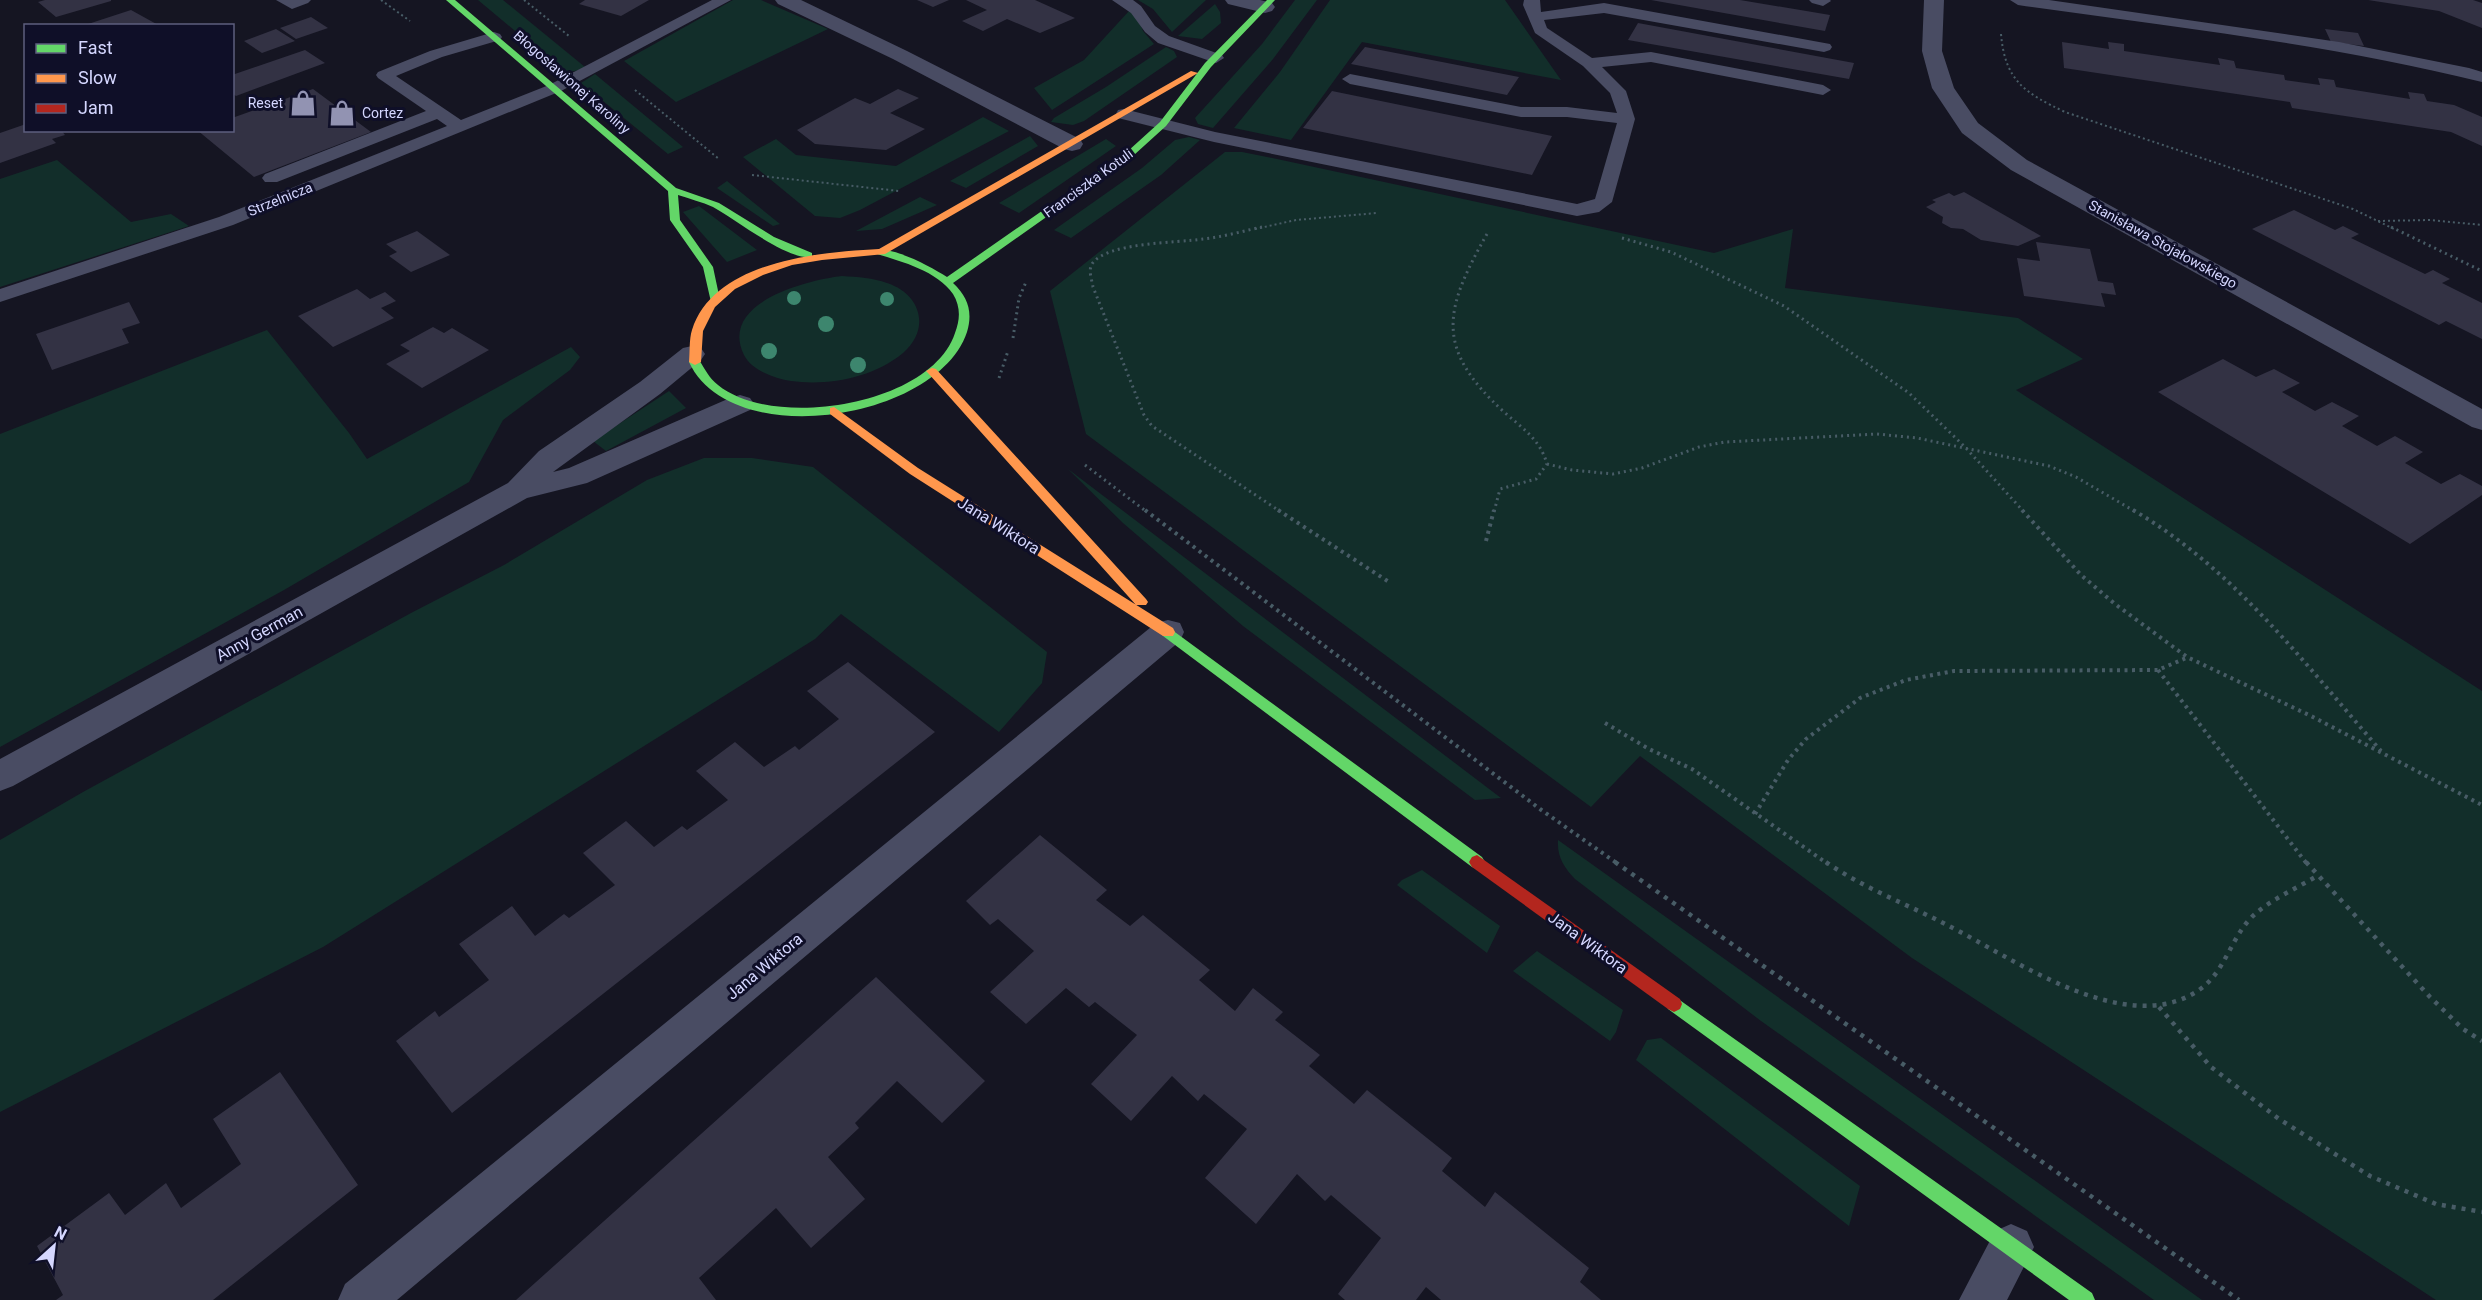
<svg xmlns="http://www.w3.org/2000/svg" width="2482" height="1300" viewBox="0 0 2482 1300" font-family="Roboto,sans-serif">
  <rect width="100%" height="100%" fill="#151522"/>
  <path fill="#122e2a" d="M478,0h25l82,67 -9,4 -12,1z
    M733,0h28l67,29 -152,73 -52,-41z
    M1138,0h68l-34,32 -19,-23z
    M1295,0h22l-44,59 -60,69 -15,-4 -3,-6 67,-74z
    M1330,0h175l56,80 -199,-38 -71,98 -57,-12 46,-56z
    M1215,4l5,8 1,11 -19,16 -24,-3z
    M1129,11l8,4 6,16 11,13 -102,66 -18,-22 50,-28z
    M1166,47l8,4 3,6 -93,64 -11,4 -22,-3 3,-4 52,-31z
    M595,74l88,73 -15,7 -87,-71z
    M983,117l26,14 -149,79 -20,8 -25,-2 -72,-59 33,-18 20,16 100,11z
    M1030,136l8,10 -72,42 -16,-7z
    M1189,137l11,3 -39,35 -90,63 -17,-8 88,-62 33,-28z
    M1106,139l10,7 -97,67 -20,-10z
    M1225,152h17l35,7 437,94 79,-24 -8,59 233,30 65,41 -67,31 466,301v609h-46l-524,-342 -272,-202 -49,51 -505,-373 -36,-143z
    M57,160l74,62 40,-8 18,12 -189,61v-108z
    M727,181l53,43 -7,2 -56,-38z
    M920,197l17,8 -55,24 -26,2z
    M699,206l58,44 -30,12 -44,-50z
    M842,276c16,1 31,2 45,7 34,11 44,46 16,70 -30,25 -75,33 -112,28 -16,-3 -39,-10 -47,-26 -26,-53 64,-75 98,-79z
    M267,330l82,103 18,26 204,-112 9,10 -10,13 -67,50 -34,62 -185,108 -284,157v-313z
    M669,391l17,17 -80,43 -13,-10z
    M704,458h48l61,9 234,185 -5,31 -43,49 -158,-118 -26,25 -492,308 -323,165v-272l83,-48 328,-179 93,-48 143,-85z
    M1068,469l433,329 -26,2 -232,-174 -120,-103z
    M1558,840l644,460h-48l-393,-279 -186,-142c-11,-12 -18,-22 -17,-39z
    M1422,870l78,56 -13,27 -90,-68 5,-5z
    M1537,951l86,59 -7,22 -6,9 -97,-70z
    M1661,1038l199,148 -11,40 -213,-166 11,-20z"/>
  <path fill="#333244" d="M45,0h66v1l-55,16 -18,-15z
    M585,0h64l-28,16 -42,-12z
    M917,0h32l-16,7z
    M966,0h69l40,18 -35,15 -33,-14 -24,12 -21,-10 25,-11z
    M1651,0h89l90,15 -5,16z
    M2368,0h105l9,3v25l-43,-17z
    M131,10l29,16h-75v-1z
    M311,17l17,11 -32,11 -16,-11z
    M1638,23l216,40 -5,16 -221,-39z
    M276,29l19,12 -33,12 -18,-12z
    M2325,29l33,4 6,13 -33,-4z
    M2062,42l47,7 -1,-7 16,2v7l96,14 -2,-7 16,3 2,7 48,7 1,5 35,5 -2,-7 16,2 2,7 74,12 -2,-7 16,2 3,7 27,4 28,12v29l-31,-14 -159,-24 -2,-6 -226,-34z
    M1365,47l154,30 -12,18 -156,-31z
    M305,50l20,13 -89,33 -4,-3v-18z
    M313,89l58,43 -117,45 -57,-47h35v-12z
    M898,89l21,9 -29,15 35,16 -39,21 -71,-6 -18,-14 58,-32 15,6z
    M1332,91l220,45 -20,39 -229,-47z
    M26,124v6h35l4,5 -13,4 4,4 -56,20v-30z
    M1964,192l77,44 -23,10 -37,-6 -18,-11 -12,-1 -9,-5 1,-6 -17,-10 10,-5 -4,-2 17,-7 5,3z
    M2294,210l41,20 8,-4 16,8 -8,4 74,36 8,-4 17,9 -8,4 40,20v36l-36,-18 -7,4 -187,-96z
    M417,231l33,24 -39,17 -22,-16 8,-4 -11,-8z
    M2036,242l54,7 8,32 15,2 3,12 -15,-2 4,14 -81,-11 -7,-38 23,3z
    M357,289l13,10 15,-7 11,9 -15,7 13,10 -61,29 -35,-31z
    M129,302l11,21 -18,6 7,14 -77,27 -16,-36z
    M433,327l11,6 8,-5 37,22 -67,38 -36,-24 24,-13 -10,-6z
    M2223,359l33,18 18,-8 26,14 -18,9 33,19 17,-9 27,14 -17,10 35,20 18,-10 28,16 -18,11 36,21 19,-10 22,12v9l-72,49 -252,-152z
    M848,662l87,70 -483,381 -56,-72 39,-30 4,6 50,-37 -30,-36 53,-38 23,30 29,-22 5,4 46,-33 -32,-32 43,-32 28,26 28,-21 5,4 41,-30 -32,-29 39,-29 29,25 31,-21 4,4 40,-31 -32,-28z
    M1040,835l67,55 -11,10 34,26 13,-11 67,55 -11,10 36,31 18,-23 30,24 -8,8 45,35 -11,11 45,38 13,-14 85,68 -10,13 43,36 10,-15 94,76 -9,14 21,18h-160l-15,-13 -10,13h-71l-7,-6 43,-56 -50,-43 -6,6 -28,-27 -41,50 -51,-46 42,-49 -43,-35 -6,7 -26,-25 -41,45 -40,-37 46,-49 -42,-33 -6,5 -23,-19 -40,36 -36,-32 44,-41 -36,-32 -8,6 -24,-24z
    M876,977l109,104 -43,42 -45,-42 -42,42 4,5 -31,29 37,42 -54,49 -35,-40 -77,70 17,22h-200z
    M280,1072l78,113 -145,115h-157l7,-5 -26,-49 72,-53 16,22 41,-32 15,25 60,-44 -28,-45z"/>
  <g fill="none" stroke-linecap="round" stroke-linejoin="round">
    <path stroke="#485c66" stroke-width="2" stroke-dasharray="2 3" stroke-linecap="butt" d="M381,0l29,21
      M524,0l45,36
      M2001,34c4,47 24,59 64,78l288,97 41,20
      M635,90l84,69
      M752,175l147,16
      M2378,221l52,-1 52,5
      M1255,229l41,-9 81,-7"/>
    <path stroke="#485c66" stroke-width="3" stroke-dasharray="2 4" stroke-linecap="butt" d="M1262,227c-19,4 -39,10 -59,12 -25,4 -97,3 -111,25 -4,7 0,16 1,23l51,128 8,11 129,86
      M2391,227l91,44
      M1487,234c-43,76 -53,114 17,178 18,16 36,27 43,52l-11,15 -36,10 -6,23
      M1622,238l49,14 113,54 125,87 56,54 59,65
      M1013,338l6,-40 7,-16
      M999,378l9,-27
      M1547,464l25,6 41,4 29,-6 57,-21 26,-5 152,-8 40,4 132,28 27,11 60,35
      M1085,465l62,47"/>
    <path stroke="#485c66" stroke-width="4" stroke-dasharray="3 4.5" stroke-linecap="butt" d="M1145,510l395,299 78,55
      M1278,510l111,72
      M2022,510l59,65 34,29 72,53 124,59 171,89
      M2133,510c101,59 172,154 248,241
      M1486,541l8,-31
      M2158,670l149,194
      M1605,723l44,26 43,20 136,95
      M1755,814l33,-54 18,-21 54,-41 46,-18 48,-9 204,-1 28,-12"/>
    <path stroke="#485c66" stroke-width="4.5" stroke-dasharray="4 6" stroke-linecap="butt" d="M1615,862l624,438
      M1826,862c37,26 81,42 121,63 66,33 179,115 252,65 27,-18 32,-55 56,-76 17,-15 42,-26 62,-38
      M2306,862l124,135 33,32 19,12
      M2159,1007l52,60 68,52 91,57 66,28 46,8"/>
    <path fill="#494c63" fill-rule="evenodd" d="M276,0h35l-3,3 -16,6z
      M712,0h19l-170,91 -328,134 -233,77v-13l219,-72 228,-91 -10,-7 -160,63h-12l-3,-4 3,-4 161,-63 -48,-33 -2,-3 2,-3 52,-21 64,-19 6,2 2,3 -2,3 -58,17 -46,19 65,44 88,-35z
      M1112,0h21l8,6 14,20 14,10 53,19 2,3 -8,5 -58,-20 -13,-11 -14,-19z
      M1524,0h16l1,12 63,-9 226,41 2,3 -2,3 -6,2 -220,-39 -60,7 3,8 45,30 59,-6 172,33 8,5 -8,5 -172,-33 -49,5 24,24 9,28 -23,83 -13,10 -22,4 -363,-74 -96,-24 -2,-4 2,-4 6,-1 91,23 362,72 18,-5 22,-76 -50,-6h-46l-171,-33 -8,-5 8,-5 171,33h46l50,6 -7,-20 -27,-27 -48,-33 -12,-28z
      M1809,0h21l1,1 -8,5 -11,-3z
      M2010,0h39l290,42 130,26 13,4v10c-152,-38 -309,-55 -464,-77z"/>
    <path fill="#494c63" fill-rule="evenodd" d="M775,0h26l106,51 173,88 3,5 -3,5 -8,2 -8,-2 -171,-90 -115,-55z
      M1225,0h35l12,3 3,4 -3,4 -7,2 -37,-9z
      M1924,0h20l-2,51 12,37 24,35 49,37 455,249v21l-10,-3 -461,-257 -49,-37 -30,-45 -10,-37z
      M692,346l9,2 4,6 -4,6 -41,34 -107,78 16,-4 161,-70 10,-3 10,3 4,6 -4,6 -163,73 -60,15 -514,288 -13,5v-32l508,-276 31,-32 101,-69 43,-34z
      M1168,620l12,3 4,9 -4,9 -783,659h-59l7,-16 811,-661z
      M2011,1224l16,7 7,16 -27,53h-48l36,-69z"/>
    <path fill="#63d668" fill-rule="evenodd" d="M446,0h9l221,188 43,15 55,34 38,16v4c-24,4 -77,-38 -99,-50 -11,-5 -23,-8 -35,-12l2,25 33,47 7,33 -5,3 -4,-1 -8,-35 -33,-47 -2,-29z
      M1267,0h8l-64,67 -45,59 -32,29 -181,128c15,14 20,29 14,49 -29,88 -236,121 -278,30l2,-2h8c6,9 10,18 19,25 55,45 213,21 237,-52 5,-13 6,-26 -2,-39 -16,-23 -50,-32 -76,-40v-4c20,-2 54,17 70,27l181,-126 32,-29 45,-59z
      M1168,627l314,230 3,5 -3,5 -5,2 -5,-2 -309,-231 -2,-4z
      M1674,996l418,297 3,7h-26l-401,-291 -2,-5 2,-5z"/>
    <path fill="#ff974d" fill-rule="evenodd" d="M1191,71l7,2 -313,181 -63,6 -30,5 -29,10 -28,14 -20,18 -12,24 -2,31 -6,3 -6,-3c1,-10 0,-23 3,-32 22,-69 127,-78 187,-81z
      M932,368l4,1 210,230 2,3 -2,3h-10l-208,-232 -2,-2z
      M834,407l84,61 255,160 2,4 -2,4h-10l-253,-162 -80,-60v-6z"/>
    <path fill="#b3261e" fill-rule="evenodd" d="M1477,855l203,144 2,5 -2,5 -6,3 -6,-3 -196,-142 -3,-5 3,-5z"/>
  </g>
  <g fill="#3d866e">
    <circle cx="794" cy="298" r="7"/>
    <circle cx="887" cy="299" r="7"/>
    <circle cx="826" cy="324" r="8"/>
    <circle cx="769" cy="351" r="8"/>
    <circle cx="858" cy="365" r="8"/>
  </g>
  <defs>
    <g id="shop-bare" transform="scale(2.07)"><path d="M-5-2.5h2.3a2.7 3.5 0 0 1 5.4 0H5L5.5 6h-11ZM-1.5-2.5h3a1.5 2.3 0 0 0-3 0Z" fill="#9293b2" stroke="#0f0f28" stroke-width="2.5" paint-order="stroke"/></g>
  </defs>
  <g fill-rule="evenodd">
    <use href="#shop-bare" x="303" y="103"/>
    <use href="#shop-bare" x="342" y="113"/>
  </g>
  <g text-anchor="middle" stroke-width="6" stroke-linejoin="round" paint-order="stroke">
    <g font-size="14" fill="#d5d7ff" stroke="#0f0f28">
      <text transform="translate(572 82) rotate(41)" y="5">Błogosławionej Karoliny</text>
      <text transform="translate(1088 183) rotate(-36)" y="5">Franciszka Kotuli</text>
      <text transform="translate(280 199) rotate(-22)" y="5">Strzelnicza</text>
      <text transform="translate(2163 244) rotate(29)" y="5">Stanisława Stojałowskiego</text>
    </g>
    <g font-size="14" fill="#d5d7ff" stroke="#0f0f28" text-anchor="end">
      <text x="283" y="108">Reset</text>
      <text x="362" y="118" text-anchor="start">Cortez</text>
    </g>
    <g font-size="16" fill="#d5d7ff" stroke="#0f0f28">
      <text transform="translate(999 525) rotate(32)" y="6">Jana Wiktora</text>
      <text transform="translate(259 633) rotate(-29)" y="6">Anny German</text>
      <text transform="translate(1588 942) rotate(36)" y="6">Jana Wiktora</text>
      <text transform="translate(764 966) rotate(-40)" y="6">Jana Wiktora</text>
    </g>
  </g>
  <rect x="24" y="24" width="210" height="108" fill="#0f0f28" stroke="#5e5f7e" stroke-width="1.5"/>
  <rect x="36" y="44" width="30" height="9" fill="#63d668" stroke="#5e5f7e" stroke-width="1.5"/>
  <text x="78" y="54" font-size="18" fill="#d5d7ff">Fast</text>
  <rect x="36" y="74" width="30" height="9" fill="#ff974d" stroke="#5e5f7e" stroke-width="1.5"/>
  <text x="78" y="84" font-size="18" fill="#d5d7ff">Slow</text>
  <rect x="36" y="104" width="30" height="9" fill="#b3261e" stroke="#5e5f7e" stroke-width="1.5"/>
  <text x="78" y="114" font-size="18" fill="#d5d7ff">Jam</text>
  <g transform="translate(54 1246) rotate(27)" stroke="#0f0f28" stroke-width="4.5" paint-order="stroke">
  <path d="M0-4.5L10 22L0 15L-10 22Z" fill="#d5d7ff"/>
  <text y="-9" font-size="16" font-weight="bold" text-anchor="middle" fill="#d5d7ff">N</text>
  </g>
</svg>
